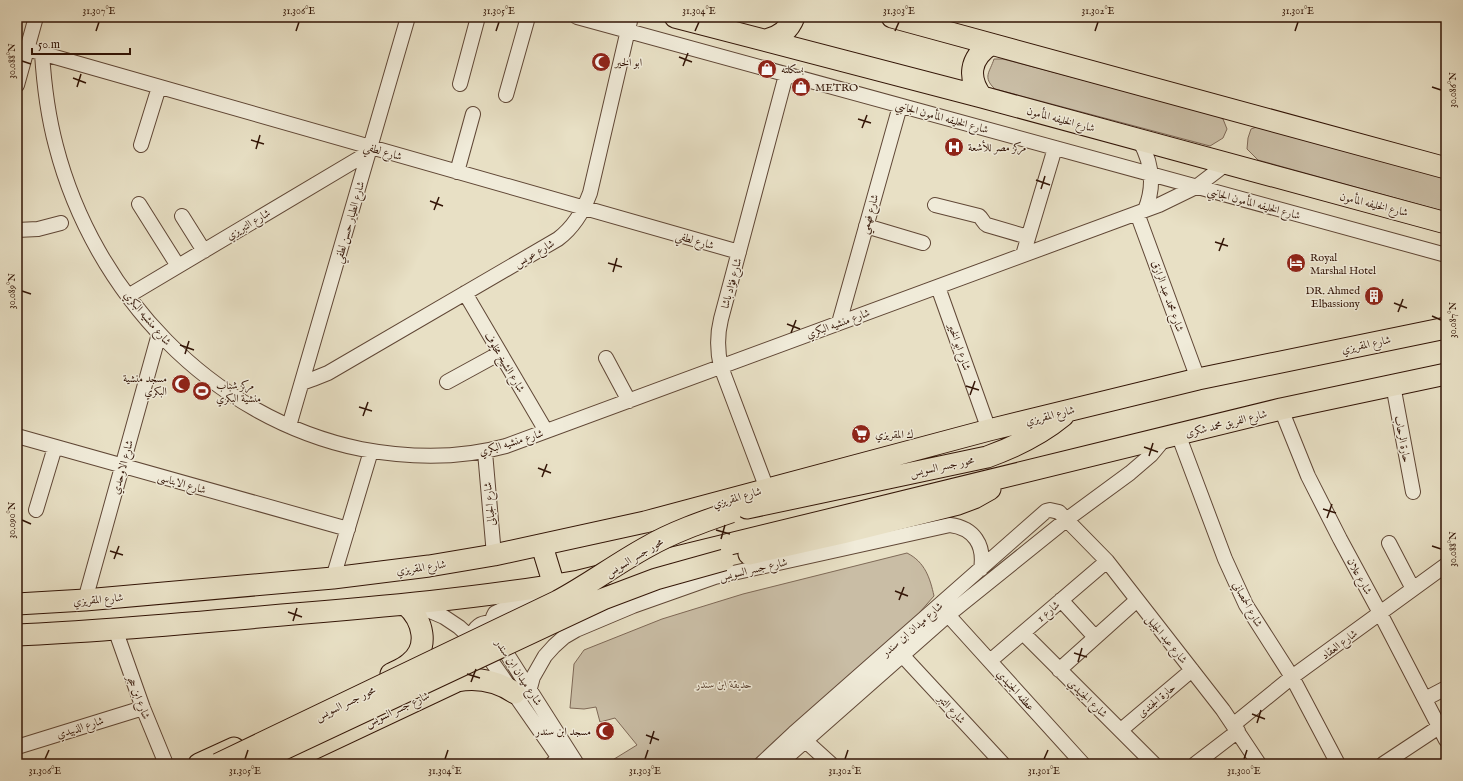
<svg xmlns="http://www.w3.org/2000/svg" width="1463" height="781" viewBox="0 0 1463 781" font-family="'IM FELL English',Amiri,serif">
  <rect width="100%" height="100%" fill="#e8e0c5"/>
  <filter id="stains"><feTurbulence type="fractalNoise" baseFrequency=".005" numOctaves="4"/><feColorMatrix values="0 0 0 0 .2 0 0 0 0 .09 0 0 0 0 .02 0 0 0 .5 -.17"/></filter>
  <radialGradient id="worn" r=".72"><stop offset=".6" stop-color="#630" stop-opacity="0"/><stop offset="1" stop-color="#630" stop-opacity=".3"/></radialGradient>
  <path fill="#c9bda5" stroke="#7e6856" d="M994,59h9l213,56 7,4 4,10 -4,9 -13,8 -215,-57c-13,-12 -5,-17 -1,-30z
    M1262,125l184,51v36l-188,-52 -11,-11 1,-11 3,-9z
    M907,553c18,9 23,25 27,43l-29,33 -150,135h-149l31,-19 -22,-27 -15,4 -4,-15 -12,2 -14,-1 4,-44 10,-14 78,-31 81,-25z"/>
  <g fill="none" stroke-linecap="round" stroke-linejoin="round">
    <g stroke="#604736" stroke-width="16">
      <path id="minor" d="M577,17l869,238
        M27,49l712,203
        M42,53c2,32 6,63 14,93 38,147 155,272 305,303 48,9 98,10 145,-3l653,-241 37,-18 30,-23
        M460,84l18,-67
        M17,85l19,-68
        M506,95l22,-78
        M1139,140c13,22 16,46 6,70
        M141,145l18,-58
        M457,172l16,-58
        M139,204l39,62
        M935,205l44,11c4,3 4,7 8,9l41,12
        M1137,213l61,166
        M182,216l22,35
        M866,226l57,17
        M17,230l21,-1 23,-6
        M1023,255l32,-107
        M938,287l51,143
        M465,293l81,138
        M128,296l240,-143
        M839,323l61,-217
        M606,358l23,43
        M447,382l53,-29
        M302,383l11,-4 15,-6 230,-134c16,-12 25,-27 32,-46l41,-176
        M1393,385l20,107
        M1281,409l27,67 32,63 40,74 66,127
        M289,426l119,-409
        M1178,434l47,125 21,46 46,72 46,87
        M17,436l331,93
        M485,452l9,103
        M767,489l-46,-122c-4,-17 -4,-32 0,-48l65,-244
        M36,510l19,-63
        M1389,543l24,46
        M333,578l38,-127
        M537,593l-42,20c-4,7 -5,12 -2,19l84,132
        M85,600l74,-266
        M1061,600l34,37
        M416,605l28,12 15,10 24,22 80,115
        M948,615l135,149
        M115,629l28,79 23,56
        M1023,633l131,131
        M472,637c2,-10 9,-15 19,-14
        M902,655l101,109
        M990,661l117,-100
        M1059,670l78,-70
        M530,688l3,-11 12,-21 9,-10 10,-9 12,-7 57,-24 82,-29 235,-52c24,3 35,20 31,44
        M1425,699l21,-11
        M1233,725l59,-48 154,-112
        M1121,730l71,-60
        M799,735l32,29
        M17,747l126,-39
        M761,764l33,-31 252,-222 4,-1 9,2 48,49 116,149 36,54
        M779,764l169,-149 118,-95 64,-47 21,-18 15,-18
        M1195,764l43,-33
        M1383,764l56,-37"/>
    </g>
    <g stroke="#604736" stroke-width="19">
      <path id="tertiary" d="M554,764l6,-4"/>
    </g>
    <g stroke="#321406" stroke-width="23">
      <path id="primary" d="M675,17l307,80 464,126
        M892,17l554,151
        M766,40c14,-3 23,-10 28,-23
        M982,97c-15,-19 -12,-39 8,-52
        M747,508l240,-51c28,-10 53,-22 76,-41
        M542,546l12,39
        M749,554l93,-21 116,-29 16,-6 16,-9
        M17,604l68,-4 248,-22 96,-12 65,-11 151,-33 344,-92 209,-51 248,-51
        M17,635c89,-4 177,-12 265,-20 99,-8 199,-17 297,-34l702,-172 165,-35
        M391,674c6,-3 14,-6 19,-11 20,-16 13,-43 -4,-58
        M199,764l35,-16
        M281,764l176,-83c22,-4 40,0 58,12"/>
    </g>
    <use href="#minor" stroke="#f0ebd9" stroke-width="14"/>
    <use href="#tertiary" stroke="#f0ebd9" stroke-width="17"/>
    <use href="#primary" stroke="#e8e0c5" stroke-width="21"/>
    <g stroke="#321406" stroke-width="23" stroke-linecap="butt">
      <path id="primary-bridge" d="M256,762l347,-163 53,-20 68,-19
        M218,764l340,-163c30,-16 58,-37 89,-54 26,-15 55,-25 84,-35"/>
    </g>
    <use href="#primary-bridge" stroke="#e8e0c5" stroke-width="21"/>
  </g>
  <path fill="none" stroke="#321406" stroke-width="1.5" d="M96,31l3,-9M296,31l3,-9M496,31l3,-9M695,31l4,-9M895,31l4,-9M1095,31l3,-9M1295,31l3,-9M679,57l13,5M22,61l9,3M683,66l5,-13M73,78l13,5M77,87l4,-13M1432,87l9,3M858,119l13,4M862,128l5,-13M251,140l13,4M256,149l4,-14M1036,180l14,5M1041,189l4,-13M430,201l13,5M434,210l5,-13M1215,242l13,4M1219,251l5,-13M608,263l14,4M613,272l4,-14M22,291l9,3M1394,303l13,5M1398,312l5,-13M1432,316l9,4M787,324l13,5M791,333l5,-13M180,345l14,5M185,354l4,-13M966,386l13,4M970,395l5,-14M359,407l13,4M363,416l5,-14M1144,447l14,5M1149,456l4,-13M538,468l13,5M542,477l5,-13M1323,509l13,4M1327,518l5,-14M22,520l9,4M716,530l14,4M721,539l4,-14M1432,546l9,3M110,551l13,4M114,559l5,-13M895,591l13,5M899,600l5,-13M288,612l14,5M293,621l4,-13M1074,653l13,4M1078,662l4,-14M467,674l13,4M471,682l5,-13M1252,714l13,5M1257,723l4,-13M646,735l13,5M650,744l4,-13M45,759l4,-9M245,759l3,-9M445,759l3,-9M645,759l3,-9M845,759l3,-9M1044,759l4,-9M1244,759l3,-9"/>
  <defs>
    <g id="mosque-disc" transform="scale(1)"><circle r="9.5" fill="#8f2418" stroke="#f0ebd9"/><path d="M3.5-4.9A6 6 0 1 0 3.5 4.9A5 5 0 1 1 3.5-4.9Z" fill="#fff"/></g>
    <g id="shop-disc" transform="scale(1)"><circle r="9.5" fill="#8f2418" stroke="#f0ebd9"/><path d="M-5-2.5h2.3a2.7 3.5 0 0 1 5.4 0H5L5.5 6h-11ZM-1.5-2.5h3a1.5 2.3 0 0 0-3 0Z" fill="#fff"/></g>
    <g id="hospital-disc" transform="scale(1)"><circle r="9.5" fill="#8f2418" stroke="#f0ebd9"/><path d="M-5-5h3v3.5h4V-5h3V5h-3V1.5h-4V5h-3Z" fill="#fff"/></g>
    <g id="hotel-disc" transform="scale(1)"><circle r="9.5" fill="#8f2418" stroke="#f0ebd9"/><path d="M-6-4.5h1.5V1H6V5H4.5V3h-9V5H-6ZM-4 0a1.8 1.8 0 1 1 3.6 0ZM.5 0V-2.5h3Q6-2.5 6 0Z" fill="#fff"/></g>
    <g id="building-disc" transform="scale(1)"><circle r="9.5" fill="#8f2418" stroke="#f0ebd9"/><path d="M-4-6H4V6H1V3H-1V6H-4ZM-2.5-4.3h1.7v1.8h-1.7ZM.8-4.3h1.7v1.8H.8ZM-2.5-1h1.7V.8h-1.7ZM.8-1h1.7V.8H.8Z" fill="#fff"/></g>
    <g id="stadium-disc" transform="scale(1)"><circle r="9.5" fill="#8f2418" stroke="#f0ebd9"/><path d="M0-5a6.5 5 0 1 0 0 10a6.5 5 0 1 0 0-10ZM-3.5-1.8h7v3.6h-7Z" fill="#fff"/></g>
    <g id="supermarket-disc" transform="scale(1)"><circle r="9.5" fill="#8f2418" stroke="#f0ebd9"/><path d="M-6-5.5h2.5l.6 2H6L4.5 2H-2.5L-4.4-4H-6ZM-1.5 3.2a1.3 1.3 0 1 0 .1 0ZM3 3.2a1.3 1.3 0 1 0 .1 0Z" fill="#fff"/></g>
  </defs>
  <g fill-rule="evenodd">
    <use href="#mosque-disc" x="601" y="62"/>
    <use href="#shop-disc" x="767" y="69"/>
    <use href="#shop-disc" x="801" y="87"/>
    <use href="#hospital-disc" x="954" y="147"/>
    <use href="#hotel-disc" x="1296" y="263"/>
    <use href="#building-disc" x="1374" y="296"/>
    <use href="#mosque-disc" x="181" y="384"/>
    <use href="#stadium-disc" x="202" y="391"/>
    <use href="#supermarket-disc" x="861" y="434"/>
    <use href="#mosque-disc" x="605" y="731"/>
  </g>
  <g text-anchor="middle" stroke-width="3" stroke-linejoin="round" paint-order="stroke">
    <g font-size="11" fill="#321406" stroke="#f0ebd9" text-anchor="start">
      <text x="615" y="66">ابو الخير</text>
      <text x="781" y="73">بسكلته</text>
      <text x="815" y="91">METRO</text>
      <text x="968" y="151">مركز مصر للأشعة</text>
      <text x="1310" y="261">Royal<tspan x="1310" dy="13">Marshal Hotel</tspan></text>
      <text x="1360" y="294" text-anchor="end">DR. Ahmed<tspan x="1360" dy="13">Elbassiony</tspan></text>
      <text x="167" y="382" text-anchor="end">مسجد منشية<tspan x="167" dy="13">البكري</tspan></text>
      <text x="216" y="389">مركز شباب<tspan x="216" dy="13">منشية البكري</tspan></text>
      <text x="875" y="438">ك المقريزي</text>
      <text x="591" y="735" text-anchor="end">مسجد ابن سندر</text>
    </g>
    <g font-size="11" fill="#321406" stroke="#f0ebd9">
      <text transform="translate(942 117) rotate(15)" y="4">شارع الخليفه المأمون الجانبي</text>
      <text transform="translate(1061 119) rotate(15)" y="4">شارع الخليفه المأمون</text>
      <text transform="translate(383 151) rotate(16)" y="4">شارع لطفي</text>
      <text transform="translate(1254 203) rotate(15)" y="4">شارع الخليفه المأمون الجانبي</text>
      <text transform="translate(1374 204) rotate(14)" y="4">شارع الخليفه المأمون</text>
      <text transform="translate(869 214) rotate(-74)" y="4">شارع فهمي</text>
      <text transform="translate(349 222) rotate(-74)" y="4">شارع الطيار حسن لطفي</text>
      <text transform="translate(248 224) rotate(-31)" y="4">شارع التبريزي</text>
      <text transform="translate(695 240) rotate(16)" y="4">شارع لطفي</text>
      <text transform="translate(534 253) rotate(-30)" y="4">شارع عويس</text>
      <text transform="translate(731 283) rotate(-75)" y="4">شارع فؤاد باشا</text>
      <text transform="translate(1168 296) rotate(70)" y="4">شارع محمد عبد الرازق</text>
      <text transform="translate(148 318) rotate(50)" y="4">شارع منشيه البكري</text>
      <text transform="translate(838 323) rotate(-20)" y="4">شارع منشيه البكري</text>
      <text transform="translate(1366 344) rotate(-12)" y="4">شارع المقريزي</text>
      <text transform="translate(960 347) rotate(71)" y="4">شارع ابو الخير</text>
      <text transform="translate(505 362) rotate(59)" y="4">شارع الشيخ مخلوف</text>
      <text transform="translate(1050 415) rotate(-14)" y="4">شارع المقريزي</text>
      <text transform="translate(1226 423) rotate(-14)" y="4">شارع الفريق محمد شكرى</text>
      <text transform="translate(1403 439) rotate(79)" y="4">حارة الرحاب</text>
      <text transform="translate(511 442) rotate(-17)" y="4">شارع منشيه البكري</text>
      <text transform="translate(942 466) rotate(-12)" y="4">محور جسر السويس</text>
      <text transform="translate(122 467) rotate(-75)" y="4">شارع الاوحدي</text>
      <text transform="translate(182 483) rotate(16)" y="4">شارع الابناسى</text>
      <text transform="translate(737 497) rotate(-16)" y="4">شارع المقريزي</text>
      <text transform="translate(489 504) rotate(-95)" y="4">شارع الجبالى</text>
      <text transform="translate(634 557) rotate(-31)" y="4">محور جسر السويس</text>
      <text transform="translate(421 567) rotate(-8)" y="4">شارع المقريزي</text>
      <text transform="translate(753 569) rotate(-13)" y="4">شارع جسر السويس</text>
      <text transform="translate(1360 576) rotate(61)" y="4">شارع علان</text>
      <text transform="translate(98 599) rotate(-5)" y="4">شارع المقريزي</text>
      <text transform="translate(1248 604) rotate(61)" y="4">شارع الحمصاني</text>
      <text transform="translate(1048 611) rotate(-40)" y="4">شارع 1</text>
      <text transform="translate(912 629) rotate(-41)" y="4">شارع ميدان ابن سندر</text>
      <text transform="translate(1167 639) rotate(51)" y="4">شارع عبد الجليل</text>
      <text transform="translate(1339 644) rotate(-37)" y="4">شارع العقاد</text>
      <text transform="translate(519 672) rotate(57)" y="4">شارع ميدان ابن سندر</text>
      <text transform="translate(1016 690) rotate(48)" y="4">عطفه الجنيدي</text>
      <text transform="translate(139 697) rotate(69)" y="4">شارع ابن حجر</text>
      <text transform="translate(1088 698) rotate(44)" y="4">شارع الجنيدي</text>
      <text transform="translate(1156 700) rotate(-40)" y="4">حارة الجندى</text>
      <text transform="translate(345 703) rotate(-26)" y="4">محور جسر السويس</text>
      <text transform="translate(397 709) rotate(-25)" y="4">شارع جسر السويس</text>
      <text transform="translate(952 709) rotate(47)" y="4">شارع التبر</text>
      <text transform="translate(80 727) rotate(-18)" y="4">شارع الذبيدي</text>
    </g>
    <g font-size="11" font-style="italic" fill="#5f4736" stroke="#f0ebd9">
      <text x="724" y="688">حديقة ابن سندر</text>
    </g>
  </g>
  <rect width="1463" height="781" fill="none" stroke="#e8e0c5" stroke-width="44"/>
  <path d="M32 48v6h98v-6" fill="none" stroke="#321406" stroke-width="2"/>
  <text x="38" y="48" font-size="12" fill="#321406" stroke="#f0ebd9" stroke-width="3" paint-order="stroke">50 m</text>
  <rect x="22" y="22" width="1419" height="737" fill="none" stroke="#321406" stroke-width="1.5"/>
  <g font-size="10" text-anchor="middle" fill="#321406">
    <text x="99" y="14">31.307°E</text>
    <text x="299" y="14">31.306°E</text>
    <text x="499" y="14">31.305°E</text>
    <text x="699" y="14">31.304°E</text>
    <text x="899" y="14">31.303°E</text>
    <text x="1098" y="14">31.302°E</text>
    <text x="1298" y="14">31.301°E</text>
    <text transform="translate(11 61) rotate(-90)" y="4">30.088°N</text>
    <text transform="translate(1452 90) rotate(-90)" y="4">30.086°N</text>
    <text transform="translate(11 291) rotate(-90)" y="4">30.089°N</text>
    <text transform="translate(1452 320) rotate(-90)" y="4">30.087°N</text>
    <text transform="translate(11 520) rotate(-90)" y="4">30.090°N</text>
    <text transform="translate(1452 549) rotate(-90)" y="4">30.088°N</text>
    <text x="45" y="774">31.306°E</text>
    <text x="245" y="774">31.305°E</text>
    <text x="445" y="774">31.304°E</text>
    <text x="645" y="774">31.303°E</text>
    <text x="845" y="774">31.302°E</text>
    <text x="1044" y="774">31.301°E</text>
    <text x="1244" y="774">31.300°E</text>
  </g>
  <rect width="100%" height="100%" filter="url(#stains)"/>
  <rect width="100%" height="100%" fill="url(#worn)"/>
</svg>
